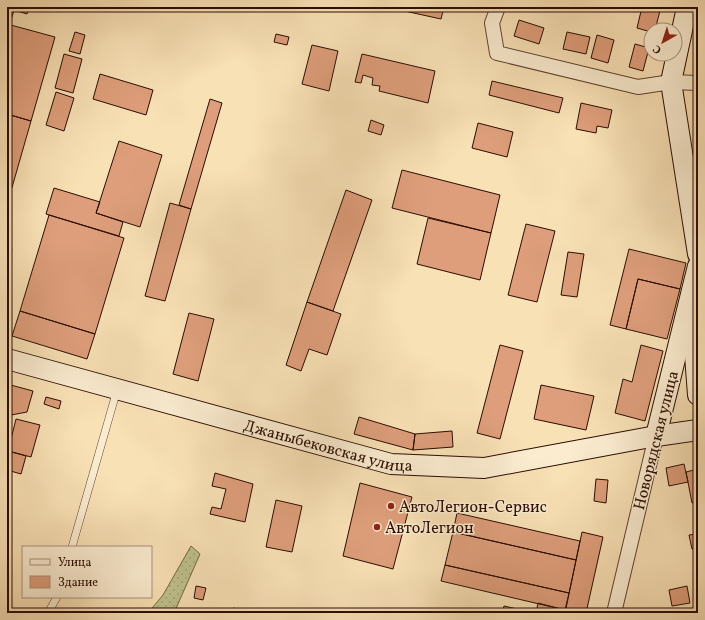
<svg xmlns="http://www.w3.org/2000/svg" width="705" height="620" viewBox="0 0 705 620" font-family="Vollkorn,serif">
  <defs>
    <pattern id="grass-dots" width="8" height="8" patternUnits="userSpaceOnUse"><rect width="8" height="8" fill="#bfc28d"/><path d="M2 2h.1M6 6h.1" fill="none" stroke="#a4a678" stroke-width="1.8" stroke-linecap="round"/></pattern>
  </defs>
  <rect width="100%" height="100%" fill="#f9e1b6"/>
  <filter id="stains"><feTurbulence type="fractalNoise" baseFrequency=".005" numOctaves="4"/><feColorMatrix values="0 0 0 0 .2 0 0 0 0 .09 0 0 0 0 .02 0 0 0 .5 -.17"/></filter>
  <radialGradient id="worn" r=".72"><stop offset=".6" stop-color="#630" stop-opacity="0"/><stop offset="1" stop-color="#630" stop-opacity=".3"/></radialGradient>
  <path fill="url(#grass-dots)" stroke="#746746" d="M191,546l9,8 -26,59h-26l15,-18z"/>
  <path fill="#de9e7b" stroke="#2a0c00" d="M7,7h23l-3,7 -13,-4 -2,7 -5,-2z
    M401,7h43l-3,12 -41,-9z
    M642,7h19l-6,23h-4v2l-14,-4z
    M519,20l25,8 -5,16 -25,-8z
    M7,24l48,13 -24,84 -24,-7z
    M75,32l10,3 -5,19 -11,-3z
    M567,32l23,5 -4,17 -23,-5z
    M276,34l13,3 -2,8 -13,-3z
    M597,35l17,5 -6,23 -17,-5z
    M635,44l14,4 -6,23 -14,-4z
    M312,45l26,6 -9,40 -27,-7z
    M64,54l18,5 -9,34 -18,-5z
    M362,54l73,17 -7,32 -49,-12 1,-5 -8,-1 1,-7 -10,-3 -2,8 -6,-1z
    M100,74l53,16 -7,25 -53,-16z
    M492,81l71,17 -4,15 -70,-18z
    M56,92l18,6 -10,33 -18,-6z
    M210,99l12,4 -31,106 -12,-4z
    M581,103l31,7 -4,18 -11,-2 -1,7 -20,-4z
    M7,114l24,7 -24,84z
    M371,120l13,5 -3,10 -13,-4z
    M478,123l35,9 -6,25 -35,-9z
    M119,141l43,14 -22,72 -44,-14z
    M402,170l98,25 -9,38 -99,-25z
    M54,188l46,14 -4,11 27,9 -4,14 -73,-22z
    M346,190l26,10 -39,111 -26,-9z
    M170,203l21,6 -26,92 -20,-5z
    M49,215l75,23 -29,96 -75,-23z
    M428,218l63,15 -11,47 -63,-16z
    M526,224l29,7 -18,71 -29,-7z
    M7,247l5,2 -5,17z
    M629,249l57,14 -6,26 -42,-10 -12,50 -16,-4z
    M568,252l16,2 -7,43 -16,-2z
    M638,279l42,10 -13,50 -41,-10z
    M307,302l34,12 -14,41 -18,-6 -8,22 -15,-6z
    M20,311l75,23 -8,25 -75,-23z
    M189,313l25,6 -16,62 -25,-7z
    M500,345l23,6 -23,88 -23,-6z
    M641,345l22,6 -18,70 -30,-8 8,-34 9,3z
    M7,384l26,7 -6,21 -16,3 -4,-1z
    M541,385l53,11 -8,34 -52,-11z
    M46,397l15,4 -2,8 -15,-5z
    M359,417l56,17 -2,16 -59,-16z
    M16,419l24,6 -9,32 -23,-6z
    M452,431l1,16 -40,3 2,-16z
    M12,452l14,4 -5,18 -14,-4z
    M684,464l4,18 -19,4 -3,-18z
    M698,469v33l-6,1 -6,-31z
    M215,473l38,11 -8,38 -35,-8 2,-7 9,2 5,-20 -14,-3z
    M596,479l12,1 -2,23 -12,-2z
    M360,483l52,14 -19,72 -50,-13z
    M276,500l26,6 -10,46 -26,-5z
    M457,513l123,28 -4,19 -123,-28z
    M453,532l123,28 -7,33 -124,-28z
    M582,532l21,5 -17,76h-21z
    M698,534v14l-6,1 -3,-14z
    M445,565l124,28 -4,17 -124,-29z
    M196,586l10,2 -3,12 -9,-2z
    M687,586l3,17 -18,3 -3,-16z
    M538,603l27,7v3h-29z
    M504,606l31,7h-33z
    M233,608l18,4v1h-19z"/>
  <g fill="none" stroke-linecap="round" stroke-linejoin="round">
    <g stroke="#5e412e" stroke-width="8">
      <path id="lane" d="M72,547l45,-157
        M48,613l9,-16"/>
    </g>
    <g stroke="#5e412e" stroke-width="16">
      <path id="street" d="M498,7l-6,16 5,30 141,34 33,-5 27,1
        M614,613l42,-177"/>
    </g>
    <g stroke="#2a0c00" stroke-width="22">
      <g id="secondary">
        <path d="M687,7l-16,75 27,172"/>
        <path d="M697,305l-2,50 3,40"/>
        <path id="s1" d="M7,359l384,105 93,4 172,-32 42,-6"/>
        <path d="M656,436l42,-170"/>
      </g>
    </g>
    <use href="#lane" stroke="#fbecd0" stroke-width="7"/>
    <use href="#street" stroke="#fbecd0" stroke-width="14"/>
    <use href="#secondary" stroke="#fbecd0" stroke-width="20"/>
  </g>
  <g fill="#8f2418" stroke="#fbecd0" stroke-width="1.5">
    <circle cx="391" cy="506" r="4"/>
    <circle cx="377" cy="527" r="4"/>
  </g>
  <g text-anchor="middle" stroke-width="3" stroke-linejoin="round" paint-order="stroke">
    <g font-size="16" fill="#2a0c00" stroke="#fbecd0">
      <text transform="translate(655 440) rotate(-76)" y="6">Новорядская улица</text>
      <text dy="6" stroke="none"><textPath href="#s1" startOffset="333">Джаныбековская улица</textPath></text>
    </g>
    <g font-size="16" fill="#2a0c00" stroke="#fbecd0" text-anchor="start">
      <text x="399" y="512">АвтоЛегион-Сервис</text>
      <text x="385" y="533">АвтоЛегион</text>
    </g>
  </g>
  <rect width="705" height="620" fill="none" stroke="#f9e1b6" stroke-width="24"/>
  <rect x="8" y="8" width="689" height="604" fill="none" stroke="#2a0c00" stroke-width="2"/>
  <rect x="12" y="12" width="681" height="596" fill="none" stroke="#2a0c00"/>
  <rect x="22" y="546" width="130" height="52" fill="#fbecd0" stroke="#a7927d"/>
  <rect x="30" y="559" width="20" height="6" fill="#fbecd0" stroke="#a7927d"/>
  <text x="58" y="566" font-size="12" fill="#2a0c00">Улица</text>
  <rect x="30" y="576" width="20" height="12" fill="#de9e7b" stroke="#a7927d"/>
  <text x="58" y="586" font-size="12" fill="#2a0c00">Здание</text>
  <g transform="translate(663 42) rotate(219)"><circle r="19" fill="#fbecd0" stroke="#a7927d"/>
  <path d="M0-3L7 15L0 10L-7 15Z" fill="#8f2418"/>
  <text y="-6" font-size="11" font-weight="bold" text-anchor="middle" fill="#2a0c00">С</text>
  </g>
  <rect width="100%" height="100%" filter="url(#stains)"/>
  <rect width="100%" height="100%" fill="url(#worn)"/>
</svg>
